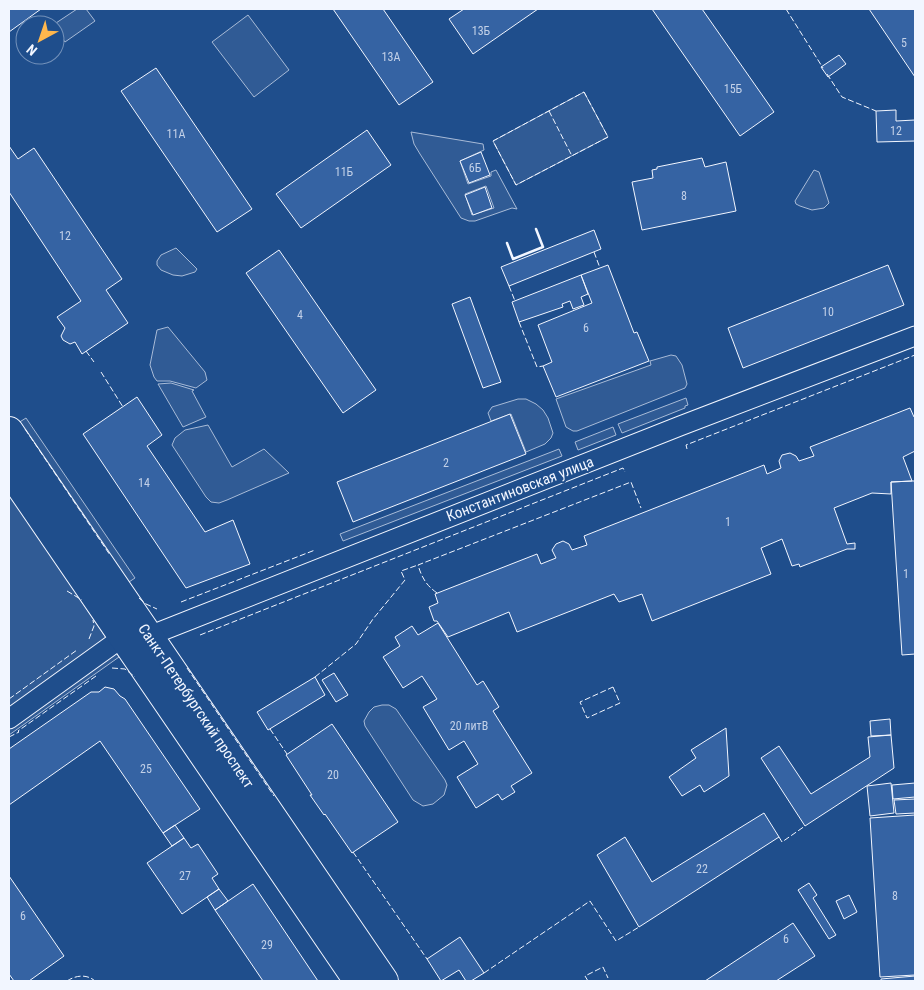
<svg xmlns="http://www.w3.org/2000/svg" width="924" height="990" viewBox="0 0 924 990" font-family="'Roboto Condensed',sans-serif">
  <rect width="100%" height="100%" fill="#1f4e8c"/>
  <path fill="#305b95" stroke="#a8bbd7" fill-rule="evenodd" d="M77,9h9l9,12 -30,21 -10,-14v-3h-2z
    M248,15l41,55 -35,27 -42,-55z
    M584,92l24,45 -92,48 -23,-44z
    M411,132l72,12 1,6 -24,11 8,23 23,-8v-4l5,-2 21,39 -5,-1 -37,13h-6l-8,-3 -41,-64 -6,-10zM486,186l8,22 -22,7 -7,-21z
    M814,170l5,2 10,31 -5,5 -12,2 -12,-4 -4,-2 -1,-3z
    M176,248l21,21 -2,3 -13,4 -9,-1 -12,-5 -4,-5v-4l4,-6z
    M168,327l37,45 2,8 -11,8 -26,-7h-13l-3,-4 -4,-12 7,-35z
    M671,355l5,1 6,9 5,19 -2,4 -108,43h-4l-7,-4 -10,-28 95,-34 -1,-4z
    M171,383l23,7 -2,1 14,26 -23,10 -25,-43z
    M686,398l2,7 -3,1v2l-63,25 -4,-9z
    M518,399h8l10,5 7,6 5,8 5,15 -2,5 -6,6 -19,8 -15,-38 -20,7 -3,-8 4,-6z
    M26,418l109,160 -9,6 -108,-161z
    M208,425l24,42 32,-18 25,24 -62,27 -8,3 -8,-1 -5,-5 -34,-52 3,-7 10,-8z
    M613,427l3,8 -38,15 -3,-8z
    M559,449l3,7 -219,85 -3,-7z
    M9,494l110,163 -110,78z
    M382,705h7l7,4 49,71 2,5 -3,10 -11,9 -10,2 -10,-6 -48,-74 -1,-5 5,-9 5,-5z"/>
  <path fill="#3563a3" stroke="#f2f6ff" d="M9,9h32l-32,23z
    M333,9h50l50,73 -34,23z
    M464,9h74l-65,45 -24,-35z
    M652,9h50l72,103 -34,24z
    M869,9h46v68z
    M839,55l7,9 -18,13 -7,-10z
    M156,68l96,141 -35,23 -96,-141z
    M896,110v11l19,-1v21l-38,1 -1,-31z
    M367,130l24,35 -90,63 -25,-34z
    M9,146l9,13 16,-11 88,131 -16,11 22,33 -46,31 -7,-12 -5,2 -7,-4 -2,-4 4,-8 -8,-11 24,-16 -72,-109z
    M481,152l9,23 -21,8 -9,-22z
    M702,158l3,9 21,-5 10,49 -94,19 -10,-48 21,-4 -1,-8 5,-1v-2z
    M485,187l7,21 -19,7 -8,-20z
    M594,230l7,19 -92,37 -8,-19z
    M279,250l97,140 -33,23 -97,-140z
    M608,265l26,68 3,-1 12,29 -93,36 -13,-31 9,-4 -14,-37 54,-22 -11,-28z
    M888,265l16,40 -161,63 -15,-40z
    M581,275l7,19 -7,3 3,8 -11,4 -3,-8 -8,3 1,3 -44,15 -7,-20z
    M470,297l31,85 -18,6 -31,-84z
    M137,397l25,38 -15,11 58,86 28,-12 17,44 -64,24 -103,-154z
    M910,408l4,9h1v34l-12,6 9,24 -21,1v12l-19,-1 -38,15 13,36 8,-1v6h-8l-47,18 -1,-3 -7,2 -10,-27 -21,9 10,26 -119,47 -10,-27 -23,8 -5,-8 -97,38 -8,-20 -61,25 -11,-16h-3l-5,-14 9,-4 -3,-9 102,-40 4,10 15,-6 -4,-8 4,-6 7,-3 6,3 3,6 15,-5 -3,-9 180,-71 3,9 14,-6 -2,-7 3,-6 8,-2 6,3 3,5 15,-5 -4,-9z
    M510,414l16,40 -173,68 -16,-40z
    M912,481h3v173l-13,1 -11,-173z
    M438,623l39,62 6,-4 16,26 -6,4 39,62 -21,13 4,6 -13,8 -4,-6 -22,14 -19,-31 21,-13 -14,-23 -15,9 -26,-43 14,-8 -15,-23 -19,12 -20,-31 17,-11 -5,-9 17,-11 6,9z
    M334,673l14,22 -12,7 -14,-22z
    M315,677l10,18 -57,35 -11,-18z
    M105,687l9,2 6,7 5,3 75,110 -37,24 -63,-92 -91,64v-56l82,-57h8z
    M890,719l1,16 -20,1 -1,-15z
    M332,724l66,98 -46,31 -27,-39 -1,1 -14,-20h2l-26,-40z
    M726,728l3,48 -25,16 -4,-7 -18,11 -13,-19 27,-19 -5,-8z
    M891,735l3,33 -89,58 -44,-68 18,-12 32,48 59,-37 -2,-20z
    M891,783l3,30 -24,3 -3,-30z
    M915,783v14l-22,2 -1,-14z
    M915,799v14l-19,1 -2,-14z
    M764,813l15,24 -140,90 -42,-72 28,-18 27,45z
    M915,815v160l-35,2 -10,-159z
    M175,825l9,13 -12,8 -9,-13z
    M184,838l7,10 7,-4 20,30 -6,4 7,11 -37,25 -35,-51z
    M9,876l55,80 -35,25h-15l-5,-7z
    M809,883l8,12 -4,3 23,37 -7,4 -31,-49z
    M253,884l65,97h-55l-48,-71z
    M219,889l9,12 -13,9 -8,-13z
    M849,895l8,17 -13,7 -8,-18z
    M793,923l22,33 -39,25h-71z
    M460,937l24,36 -13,8h-5l-7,-11 -18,11 -14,-22z
    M915,976v5h-34v-2z"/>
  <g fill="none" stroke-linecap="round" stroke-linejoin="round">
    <g stroke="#f2f6ff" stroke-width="21">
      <path id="street" d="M9,719l114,-82 26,-1 531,-210 235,-90"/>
    </g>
    <g stroke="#f2f6ff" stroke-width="30">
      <path id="primary" d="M9,431l375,550
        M9,470l349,511"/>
    </g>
    <use href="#street" stroke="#1f4e8c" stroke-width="19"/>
    <use href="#primary" stroke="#1f4e8c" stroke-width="28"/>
    <path stroke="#f2f6ff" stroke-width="1" stroke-dasharray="6 2.5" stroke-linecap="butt" d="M786,9l37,59
      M827,74l15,23 34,14
      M584,92l24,45 -92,48 -23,-44z
      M549,111l23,45
      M594,252l6,16
      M509,286l6,15
      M519,322l18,45 6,-1
      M86,351l8,11
      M101,372l22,35
      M25,429l85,126
      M687,449l-1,-4 229,-90
      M67,591l15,9
      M437,593c-11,-8 -15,-15 -19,-28l213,-83 10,26
      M139,598l7,6 11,5
      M181,602l134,-52
      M200,635l423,-167 2,4
      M89,639l5,-13 -1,-6
      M112,668l13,1 10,8
      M187,668l87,128
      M315,677l41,-33 17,-25 32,-39 -4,-9 17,-6
      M613,687l7,16 -33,15 -7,-16z
      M9,699l68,-49
      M270,729l17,25
      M9,737l10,-5 -1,-1 78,-55
      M779,837l3,5 23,-16
      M353,852l74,107
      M484,973l106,-72 26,40 23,-14
      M67,981c9,-6 20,-7 28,0
      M588,981l-3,-5 18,-9 5,11"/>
    <path stroke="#f2f6ff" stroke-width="2.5" d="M507,243l6,16 30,-12 -7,-18"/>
  </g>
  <g text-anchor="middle" stroke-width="4" stroke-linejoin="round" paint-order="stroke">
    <g font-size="12" fill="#c3d1e8">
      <text x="481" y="35">13Б</text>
      <text x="904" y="47">5</text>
      <text x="391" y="61">13А</text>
      <text x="733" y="93">15Б</text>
      <text x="896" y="135">12</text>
      <text x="176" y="138">11А</text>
      <text x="475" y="172">6Б</text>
      <text x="344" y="176">11Б</text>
      <text x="684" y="200">8</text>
      <text x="65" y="240">12</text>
      <text x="828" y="316">10</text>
      <text x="300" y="319">4</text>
      <text x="586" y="332">6</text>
      <text x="446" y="467">2</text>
      <text x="144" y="487">14</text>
      <text x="728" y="526">1</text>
      <text x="906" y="578">1</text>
      <text x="469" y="730">20 литВ</text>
      <text x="146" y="773">25</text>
      <text x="333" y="779">20</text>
      <text x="702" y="873">22</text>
      <text x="185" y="880">27</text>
      <text x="895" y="900">8</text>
      <text x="23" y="920">6</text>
      <text x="786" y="943">6</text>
      <text x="267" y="949">29</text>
    </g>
    <g font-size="15" fill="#f2f6ff" stroke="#1f4e8c">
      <text transform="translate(520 489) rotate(-21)" y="5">Константиновская улица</text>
      <text transform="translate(196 706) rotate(56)" y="5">Санкт-Петербургский проспект</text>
    </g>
  </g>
  <rect width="924" height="990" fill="none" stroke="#f2f6ff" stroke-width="20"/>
  <g transform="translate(40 40) rotate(220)"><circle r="24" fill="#1f4e8c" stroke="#7391ba"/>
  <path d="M0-4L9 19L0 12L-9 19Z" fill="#ffb74d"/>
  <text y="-8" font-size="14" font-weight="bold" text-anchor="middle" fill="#f2f6ff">N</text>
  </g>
</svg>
